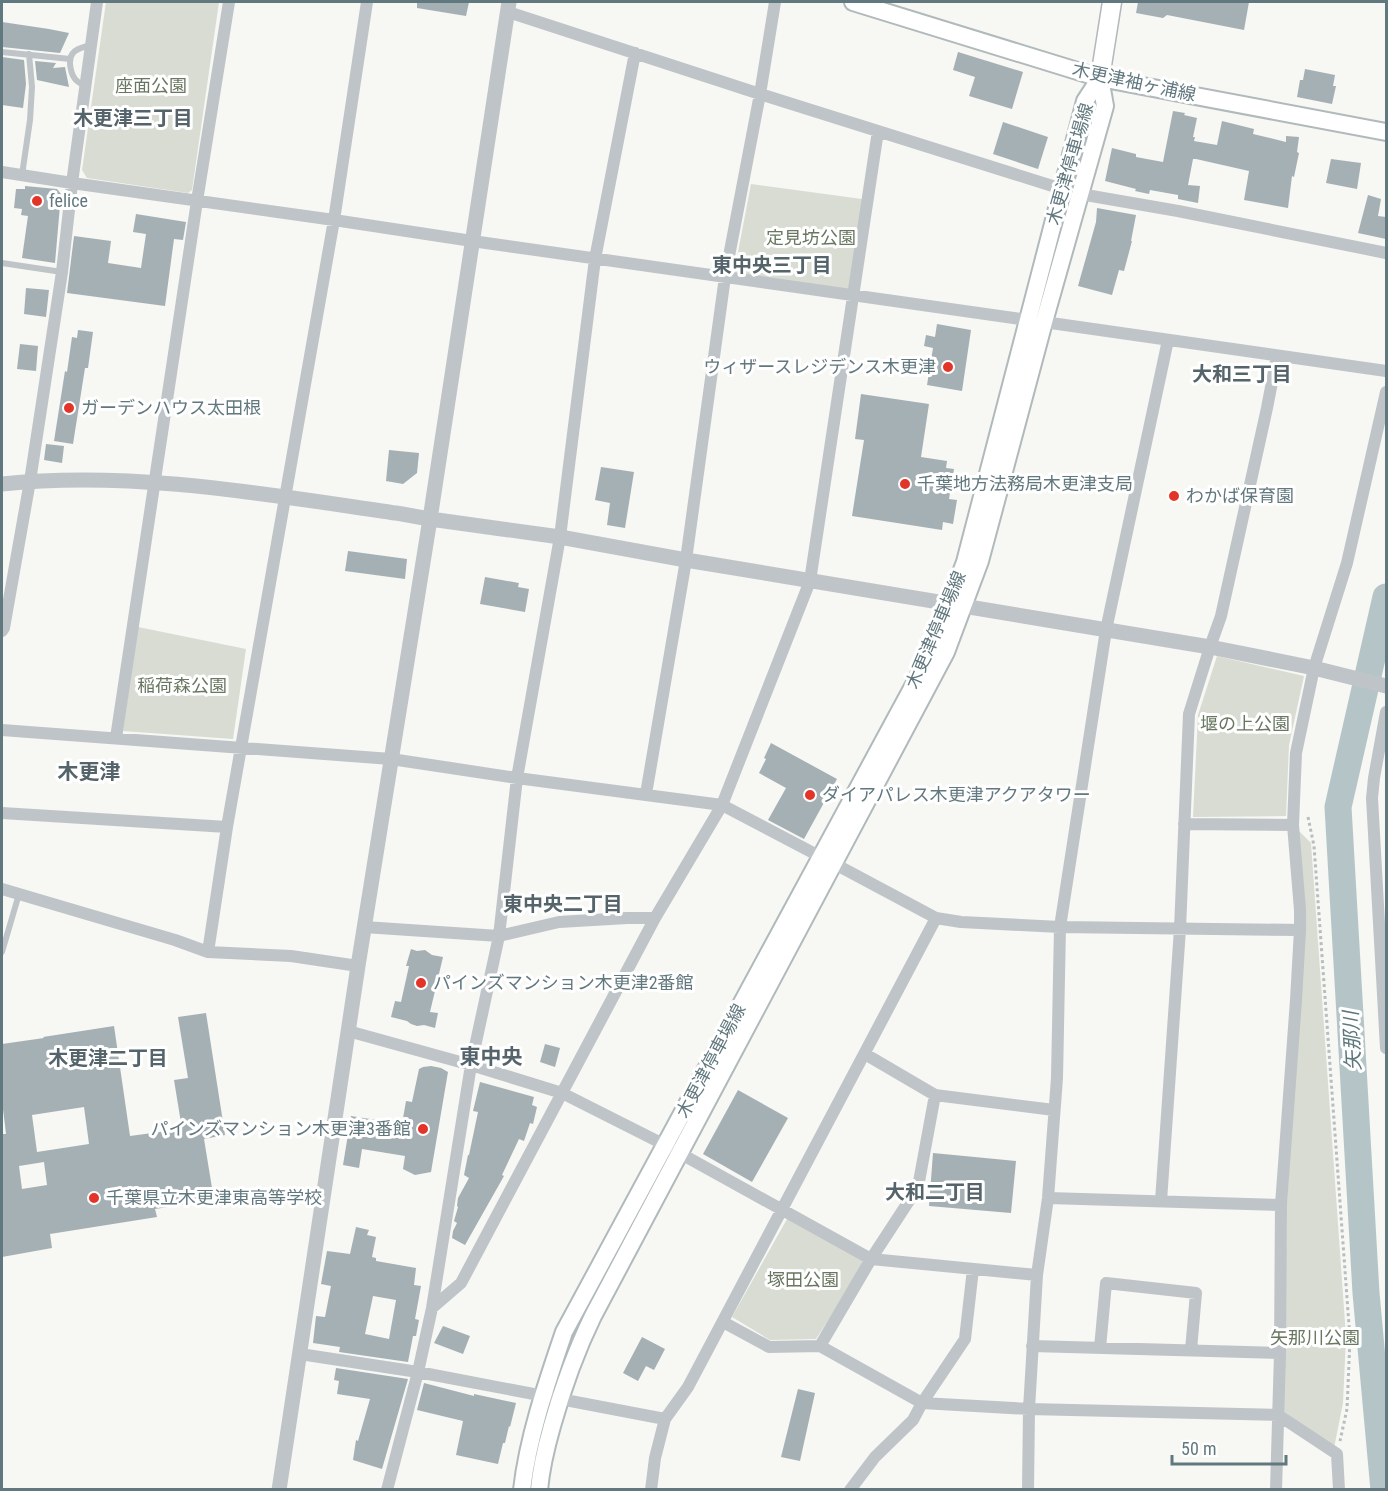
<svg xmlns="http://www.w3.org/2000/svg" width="1388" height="1491" viewBox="0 0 1388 1491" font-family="'Roboto Condensed','Noto Sans JP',sans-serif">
  <rect width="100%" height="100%" fill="#f7f7f4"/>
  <path fill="#d8dcd3" d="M106,2h113l-27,188 -4,3 -101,-15 -5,-8z
    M751,184l111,15 -11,91 -117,-17z
    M138,627l108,22 -13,90 -110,-8z
    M1217,656l87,20 -15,69 -3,71 -93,1 5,-102z
    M1295,827l16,16 35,494 -3,66 -9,45 -51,-37 4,-207 17,-275z
    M787,1219l80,42 -51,78 -46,1 -38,-23z"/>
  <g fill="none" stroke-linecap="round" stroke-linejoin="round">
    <path stroke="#b5c5c7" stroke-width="27" d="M1384,1490l-18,-197 -28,-486 48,-210"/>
  </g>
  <path fill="#a5b0b4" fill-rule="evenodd" d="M417,2h52l-3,14 -49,-8z
    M1138,2h111l-5,28 -77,-15 -4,3 -27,-5z
    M2,22l47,7 20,4 -9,20 -58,-6z
    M958,52l65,20 -11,37 -43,-13 6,-19 -22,-7z
    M2,57l22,3 2,24 -3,24 -21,-3z
    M35,61l21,2 -3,5 12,-1 4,20 -32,-7z
    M1305,69l30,6 -2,11h3l-4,18 -35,-7 3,-17h3z
    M1173,111l12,2 -1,2 13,3 -4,19h2l-1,4 23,4 5,-24 32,8 -1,5 33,8v-6l13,1 -2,15 2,1 -5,24 -2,-1 -4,32 -44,-8 5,-29 -53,-12h-3l-5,26 12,1 -2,17 -20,-4v-4l-28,-5 -1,4 -14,-3 1,-2 -31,-8 7,-33 24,6v3l27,5z
    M1003,122l45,15 -10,32 -45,-15z
    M1331,159l30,4 -4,26 -31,-6z
    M25,186l32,3 4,5 -6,69 -33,-5 6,-42 -7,-1 1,-6 -8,-1 2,-19h9z
    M1368,195l13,4 -3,17 8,1v22l-28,-6z
    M1097,208l39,7 -5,26h1l-8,30 -5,-1 -7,25 -34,-9 18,-64z
    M136,214l50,8 -3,18 -9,-1 -9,67 -98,-13 7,-57 37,5 -3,22 33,5 5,-34 -13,-2z
    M26,288l23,2 -3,27 -22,-3z
    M937,324l34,6 -9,61 -35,-6 6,-37 -9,-2 2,-11 9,2z
    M78,330l15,2 -5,36h-3l-12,76 -19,-3 11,-70 2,1 5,-35 5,1z
    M20,344l18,2 -2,25 -19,-2z
    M861,394l68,10 -8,53 26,4 -1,7 8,1 -5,30 8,1 -4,24 -10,-2 -1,8 -90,-14 12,-76 -9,-1z
    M46,444l18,2 -2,17 -18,-3z
    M389,450l30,3 -2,20 -14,11 -17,-3z
    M601,467l33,5 -9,56 -18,-3 3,-22 -15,-3z
    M348,551l59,8 -2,20 -60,-8z
    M485,577l34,6 -1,4 11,2 -4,23 -45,-8z
    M771,743l66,36 -33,60 -36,-19 18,-32 -27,-15 7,-14 -2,-1z
    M411,949l6,2 8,-1 7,5 11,2 -13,55 8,1 -3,15 -11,-3 -7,1 -6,-2 -4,-3 -16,-4 4,-16 6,1 8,-36h-3z
    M206,1013l19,122 -21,4 10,61 -59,9 2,8 -107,17 2,14 -50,9v-123h4l-4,-33v-57l42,-6 -1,-1 71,-11 16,110 52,-7 -8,-49 14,-2 -10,-61zM84,1107l5,37 -52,8 -5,-37zM44,1162l3,23 -25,4 -3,-23z
    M545,1044l15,4 -5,19 -15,-5z
    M431,1066l10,2 7,4 -17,100 -16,3 -12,-6 2,-13 -43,-7 -3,19 -16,-3 8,-49 51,8 4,-23 6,1 7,-33 4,-2z
    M480,1082l54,15 -2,8 5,2 -4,17 -3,-1 -6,18 -5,-2 -17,36 2,1 -39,69 -13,-7 1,-7 4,-8 -3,-2 4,-14 -1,-1 1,-8 11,-20 -5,-3 4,-20h1l9,-43 -5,-1z
    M738,1090l50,28 -36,64 -49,-28z
    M933,1153l83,8 -5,52 -82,-7z
    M356,1227l13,3 -2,5 9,2 -4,20 4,1v3l40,7 -2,17 7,1 -6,33 4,1 -3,16h-3l-5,26 -69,-10 1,-5 -27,-4 3,-27 9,1 6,-31 -10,-2 6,-33 23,3zM373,1296l23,4 -7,39 -24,-5z
    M443,1326l27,10 -7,18 -29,-11z
    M642,1337l23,12 -11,21 -8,-4 -8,15 -15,-8z
    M336,1368l72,11 -26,90 -29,-9 3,-20 2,1 12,-42 -33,-5 2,-13 -5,-1z
    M424,1383l50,13v-2l42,9 -6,24 -1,-1 -4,17h-2l-5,21 -42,-9 7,-34 -46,-11z
    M798,1389l17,4 -15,68 -19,-4z"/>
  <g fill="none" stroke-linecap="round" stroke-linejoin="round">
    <g stroke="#b0b9bb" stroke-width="20">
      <path id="secondary" d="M853,2l247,76 286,54
        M522,1490c6,-53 25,-108 42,-158l352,-651 17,-35 32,-84 120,-461 15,-23
        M539,1490c2,-23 7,-43 13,-64 11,-39 23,-73 41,-110l353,-664 34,-91 64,-239 61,-216 -5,-28"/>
    </g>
    <g stroke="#b2b8bb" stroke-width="21">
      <path id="primary" d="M1100,78l12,-76"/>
    </g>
    <path stroke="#b8bdbf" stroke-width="3" stroke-dasharray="3 3" stroke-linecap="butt" d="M1308,817l6,29 36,493 -3,70 -7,32"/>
    <path stroke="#bec4c7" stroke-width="6" d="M2,52l68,7
      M86,86c-3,-2 -6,-2 -9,-5 -6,-5 -10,-21 -4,-28 4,-5 11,-6 18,-8
      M22,175l8,-55 2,-33 -3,-33
      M2,263l60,9
      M2,952l17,-58"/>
    <path stroke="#bec4c7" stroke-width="12" d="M508,12l252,82 302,95
      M2,172l70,11 262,37 138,21 556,79
      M1080,194l98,17 208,42
      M1044,322l342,49
      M2,631l2,-3 26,-147 32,-209 10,-89 25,-181
      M1386,712l-12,66 -2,20 14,250
      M2,730l389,29 126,19 205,27 99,52
      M116,738l81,-537 32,-199
      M646,794l40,-234 39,-283 35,-183 15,-92
      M2,813l225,14
      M1184,824l109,1
      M833,863l103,55 25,4 99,5 240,3
      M2,889l173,51 33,12 83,4 67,10
      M364,927l135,9 60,-14 68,-4h28
      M208,952l19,-125 107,-607 33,-218
      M348,1031l123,34 91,28 103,52 206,114 166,16
      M865,1054l70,41 119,15
      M1048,1198l233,7
      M1161,1201l19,-272 9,-215 21,-67 11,-31 46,-208 10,-52
      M432,1308l29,-25 194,-365 67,-113 88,-224 68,-450
      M723,1322l46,25 51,-1 102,57 107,6 249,6 59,39 2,36
      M820,1346l51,-87 47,-72 17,-92
      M1032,1346l248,7
      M1100,1348l6,-65 90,10 -5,57
      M300,1354l118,18 247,47
      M387,1490l31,-118 14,-64 39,-243 28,-129 18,-158 43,-241 35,-278 40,-206
      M651,1490l4,-32 10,-39 23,-32 248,-469
      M850,1490l25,-33 38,-37 9,-17 43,-64 8,-70
      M1028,1490l1,-81 8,-134 11,-77 9,-120 3,-151 46,-297 62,-290
      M1276,1490l4,-137 1,-148 15,-205 4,-70v-20l-7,-85 3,-72 18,-85 33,-105 39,-171"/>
    <path stroke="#bec4c7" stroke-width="15" d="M2,484c132,-14 268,11 400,30l28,5 130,18 126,23 524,87 104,21 72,18
      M279,1490l79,-524 72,-447 79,-517"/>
    <use href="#secondary" stroke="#fff" stroke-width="16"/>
    <use href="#primary" stroke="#fff" stroke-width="18"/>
  </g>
  <g fill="#e33429" stroke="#fff" stroke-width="2">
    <circle cx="37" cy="201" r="6"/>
    <circle cx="948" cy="367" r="6"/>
    <circle cx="69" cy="408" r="6"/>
    <circle cx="905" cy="484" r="6"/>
    <circle cx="1174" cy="496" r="6"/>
    <circle cx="810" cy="795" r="6"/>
    <circle cx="421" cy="983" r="6"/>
    <circle cx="423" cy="1129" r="6"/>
    <circle cx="94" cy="1198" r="6"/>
  </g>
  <g text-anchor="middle" stroke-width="6" stroke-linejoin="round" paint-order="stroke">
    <g font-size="18" fill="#62787f" stroke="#fff">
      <text transform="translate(1134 82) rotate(12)" y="6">木更津袖ヶ浦線</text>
      <text transform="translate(1070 164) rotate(-74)" y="6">木更津停車場線</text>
      <text transform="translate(936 630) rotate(-67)" y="6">木更津停車場線</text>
      <text transform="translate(711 1061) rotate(-62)" y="6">木更津停車場線</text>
    </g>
    <g font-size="18" fill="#697761" stroke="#fff">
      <text x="151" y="92">座面公園</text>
      <text x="811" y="244">定見坊公園</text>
      <text x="182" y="692">稲荷森公園</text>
      <text x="1245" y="730">堰の上公園</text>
      <text x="803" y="1286">塚田公園</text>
      <text x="1315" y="1344">矢那川公園</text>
    </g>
    <g font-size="18" fill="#62787f" stroke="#fff" text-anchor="start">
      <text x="49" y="207">felice</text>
      <text x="936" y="373" text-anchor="end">ウィザースレジデンス木更津</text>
      <text x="81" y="414">ガーデンハウス太田根</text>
      <text x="917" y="490">千葉地方法務局木更津支局</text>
      <text x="1186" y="502">わかば保育園</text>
      <text x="822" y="801">ダイアパレス木更津アクアタワー</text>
      <text x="433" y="989">パインズマンション木更津2番館</text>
      <text x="411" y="1135" text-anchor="end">パインズマンション木更津3番館</text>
      <text x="106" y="1204">千葉県立木更津東高等学校</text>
    </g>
    <g font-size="20" font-weight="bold" fill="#54646a" stroke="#fff">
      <text x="133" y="125">木更津三丁目</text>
      <text x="772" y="272">東中央三丁目</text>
      <text x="1242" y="381">大和三丁目</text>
      <text x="563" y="911">東中央二丁目</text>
      <text x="108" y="1065">木更津二丁目</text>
      <text x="935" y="1199">大和二丁目</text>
    </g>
    <g font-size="20" font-style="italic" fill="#5d777a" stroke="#fff">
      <text transform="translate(1352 1041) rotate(-93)" y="7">矢那川</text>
    </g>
    <g font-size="21" font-weight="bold" fill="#54646a" stroke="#fff">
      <text x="89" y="779">木更津</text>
      <text x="491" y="1064">東中央</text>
    </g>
  </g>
  <rect width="1388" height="1491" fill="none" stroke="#62787f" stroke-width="6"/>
  <path d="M1172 1455v9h114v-9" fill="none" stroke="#62787f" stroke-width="3"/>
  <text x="1181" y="1455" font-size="18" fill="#62787f" stroke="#ffffff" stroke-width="4.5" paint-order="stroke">50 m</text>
</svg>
